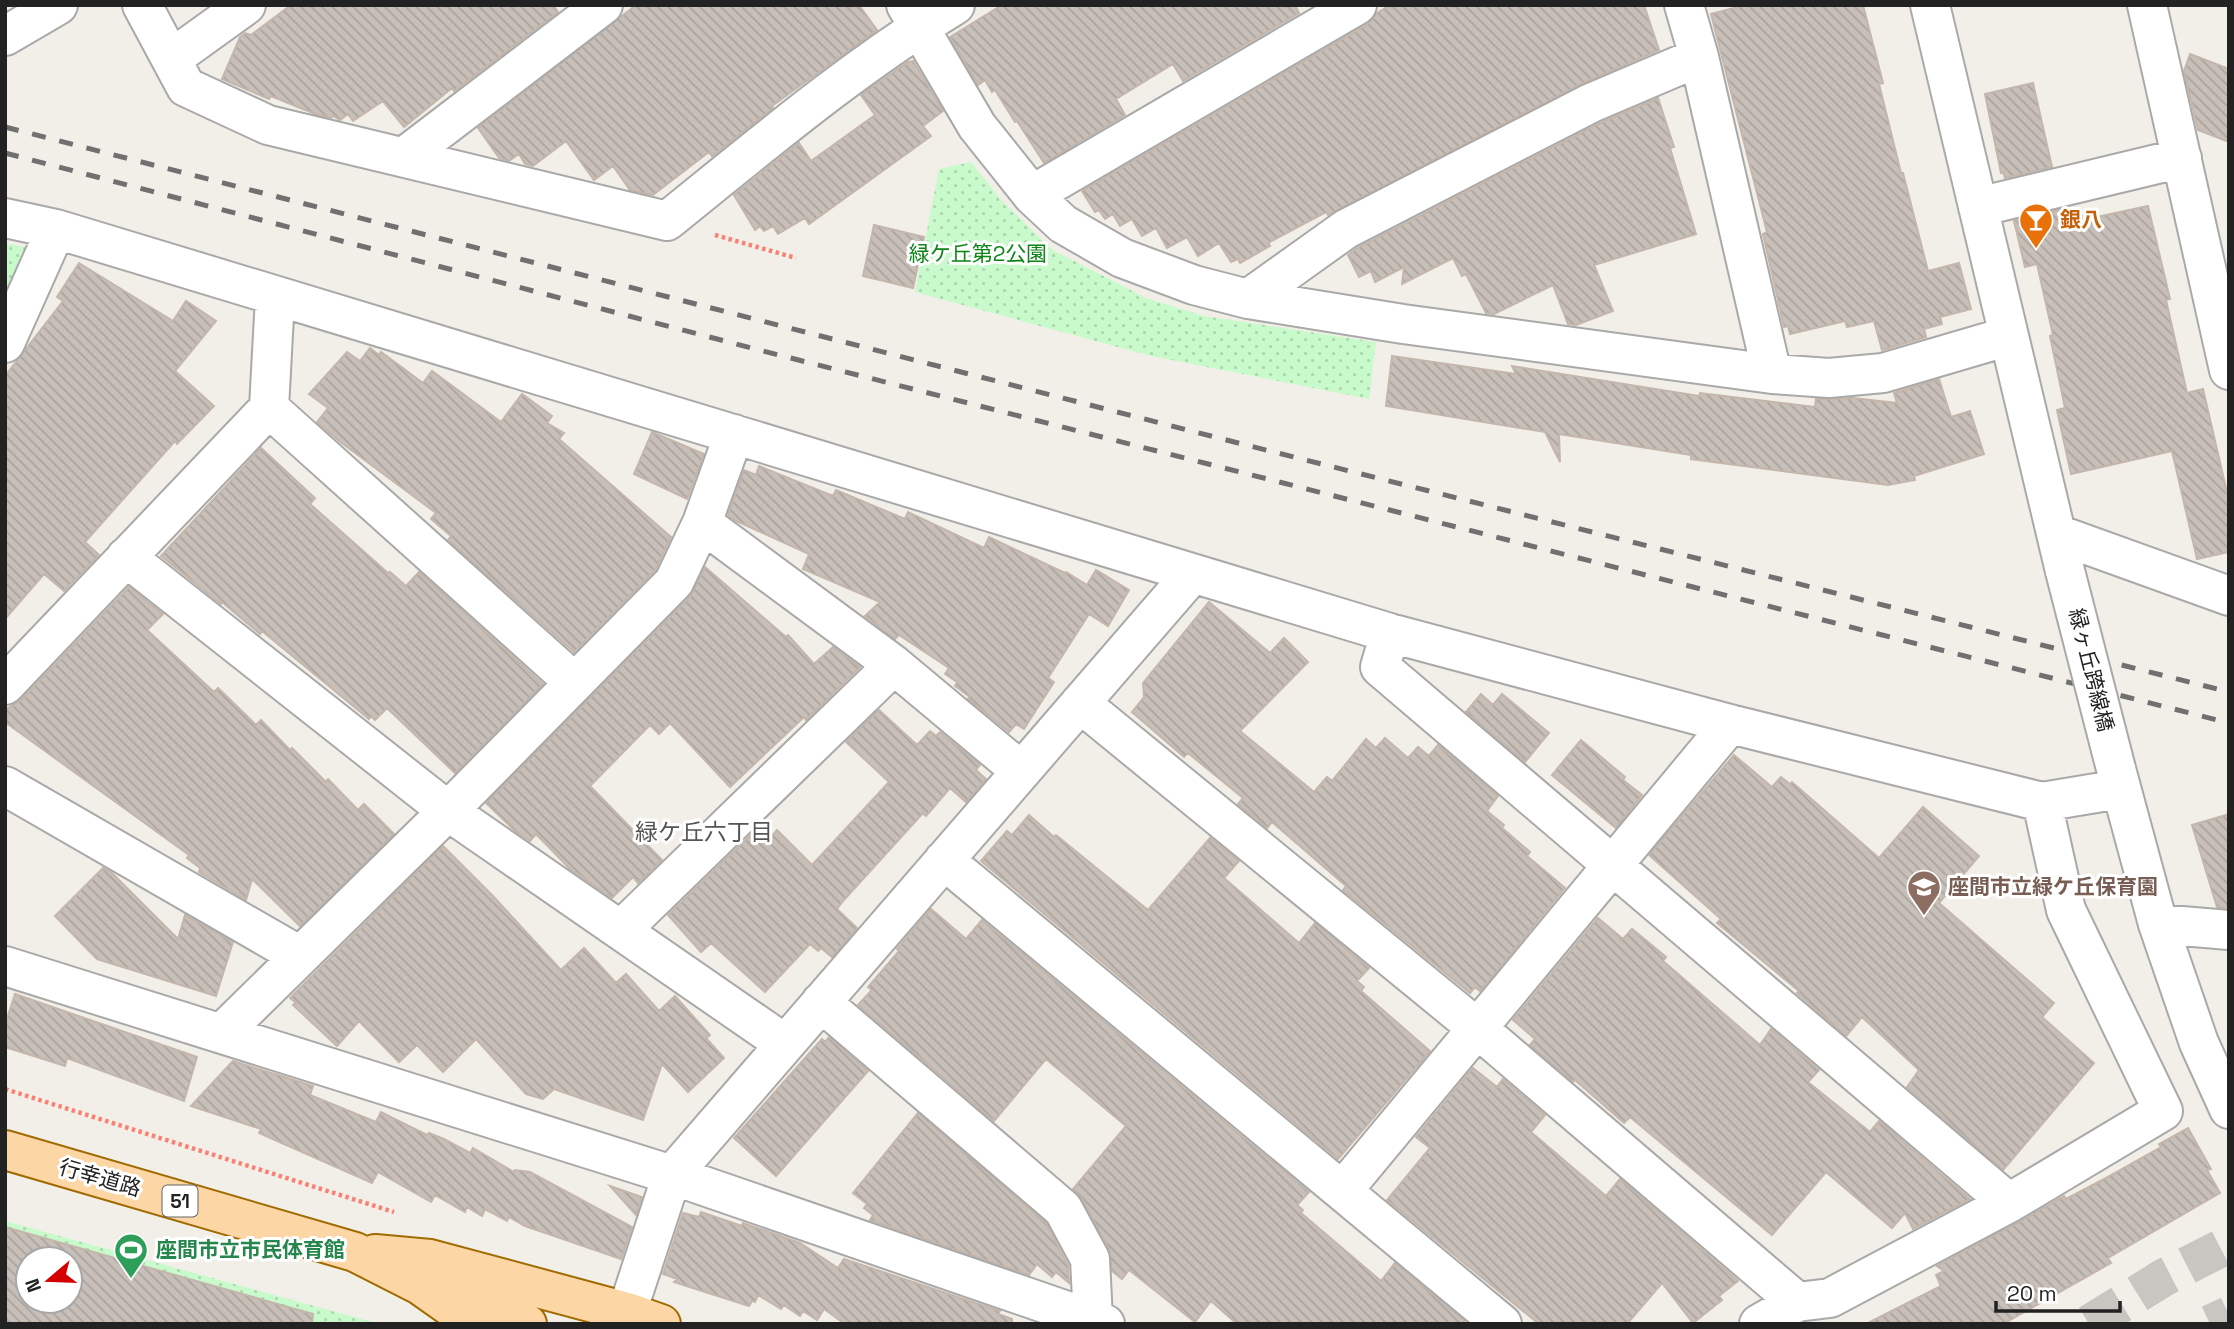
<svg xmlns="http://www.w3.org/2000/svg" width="2234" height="1329" viewBox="0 0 2234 1329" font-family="'Space Grotesk','Noto Sans JP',sans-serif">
  <defs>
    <pattern id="park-dots" width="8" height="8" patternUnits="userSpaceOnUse" patternTransform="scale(1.75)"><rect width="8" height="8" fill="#c8facc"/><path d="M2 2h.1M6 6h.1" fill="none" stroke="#acd6af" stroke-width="1.8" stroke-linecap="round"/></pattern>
    <pattern id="building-back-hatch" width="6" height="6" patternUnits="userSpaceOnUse" patternTransform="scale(1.75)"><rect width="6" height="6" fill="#c7bfb8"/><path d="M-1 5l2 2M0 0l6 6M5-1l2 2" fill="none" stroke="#aba49e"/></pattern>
  </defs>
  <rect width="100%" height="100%" fill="#f2efe9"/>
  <path fill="url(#park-dots)" fill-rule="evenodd" d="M971,162l32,40 50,48 93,48 58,18 172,26 -7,57 -218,-43 -236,-64 24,-123z
    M5,243l27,6 -27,63z
    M5,1221l375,103h-375zM28,1259h42v42h-42z"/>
  <path fill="url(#building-back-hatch)" stroke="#c4b6ab" stroke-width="2" fill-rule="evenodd" d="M291,5h262l5,7 -104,79 -2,-3 -48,39 -21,-26 -30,20 -5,-7 -8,6 -7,-4 -2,2 -16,-4 -44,-18 -2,3 -47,-20 18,-42 5,-4 6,2z
    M636,5h223l18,25 -105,76 1,2 -61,48 -3,-4 -56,43 -23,-5 -17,-24 -19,14 -28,-39 -33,25 -8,-2 -6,-10 -10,7 -10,-3 -21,-30z
    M1002,5h293l4,8 -116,68 -10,-17 -57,35 9,16 -81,48 -27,-42 -2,1 -20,-32 -3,2 -7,-12 -7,5 -28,-48z
    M1390,5h254l15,45 -78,34 -253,131 -2,-3 -58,31 2,3 -30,17 -2,-4 -7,3 -12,-19 -21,13 -11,-19 -20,11 -11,-20 -14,8 -10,-17 -12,7 -7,-12 -8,5 -6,-9 -4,2 -13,-21 286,-167 9,-11z
    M1745,5h118l20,78 -4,1 22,89h2l25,98 31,-8 12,46 -31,8 2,7 -18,5 2,8 -44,13 -8,-29 -27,6 -2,-6 -55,13 -2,-8 -4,1 -21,-93 4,-2 -56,-218z
    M2190,54l39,15v73l-31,-12 -14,-59z
    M913,61l30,50 -20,15 8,10 -122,88 -4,-6 -27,16 -5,-8 -9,5 -4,-5 -5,4 -21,-35 65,-52 12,18 64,-46 -14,-20 47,-33z
    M2033,83l19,84 -47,11 -2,-6 -2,1 -16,-79z
    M1658,98l16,49 -4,1 26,86 -102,31 19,46 -37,14 -8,-1 -15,-39 -59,29 -8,-1 -20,-39 -4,2 -9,-18 -51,26 2,-17 -29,15 -4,-11 -12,6 -11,-22 9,-7 243,-125z
    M2148,206l22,93 -4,1 21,93 16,-4 26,112v51l-32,7 -25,-108 -101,23 -14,-64 8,-2 -15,-72 3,-1 -16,-71 -12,3 -11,-46 48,-12 1,4 17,-4 3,11z
    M874,225l50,12 -11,51 -50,-12z
    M79,263l94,58 13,-20 30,20 -41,50 39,35 -37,38 -2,-3 -90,101 14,13 -35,36 -20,-17 -39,45v-243l58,-75 -6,-4z
    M370,348l9,7 2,-3 42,31 9,-12 69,51 21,-28 30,22 -5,7 17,10 -5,6 112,98 -15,32 -82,83 -126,-112 3,-4 -20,-17 5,-6 -97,-72 -22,-19 11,-14 -19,-14 38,-42 13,9z
    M1392,356l124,18 -4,-8 187,30 1,-3 115,14 1,-8 37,-1 44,5 -3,-10 45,-14 12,38 19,-6 14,43 -70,22 1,4 -27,5 -197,-26v-4l-132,-21 1,28 -15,-30 -159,-26z
    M652,432l52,22 -17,45 -53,-25z
    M261,448l54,50 -5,6 78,69 2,-1 16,14 13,-14 124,112 -88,89 -68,-65 -12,12 -4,-4 -2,3 -107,-88 -2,3 -38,-32 -1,2 -60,-48z
    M759,466l74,30 3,-6 69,29 3,-7 76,36 5,-11 76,36 1,-1 21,13 9,-15 33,20 -21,36 -19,-12 -41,64 6,4 -30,47 -8,-5 -7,8 -41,-33 2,-2 -15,-11 2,-4 -12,-8 4,-6 -50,-33 -4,4 -30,-23 15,-14 -77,-33 6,-15 -73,-33 -8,-6 16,-45 12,5z
    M705,567l81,70 2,-2 26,29 19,-17 27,20 -54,53 -2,-3 -74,70 -60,-64 -11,11 -9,-9 -60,61 72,74 -24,23 -5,-6 -21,21 -43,-30 -33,-34 -6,7 -15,-10 -29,-28 204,-206z
    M129,587l34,27 -16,16 67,62 4,-4 38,37 5,-5 29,30 2,-2 34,34 2,-3 30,31 6,-6 30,30 -94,92 -48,-47 -6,21 -47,-28 1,-4 -13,-10 2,-3 -184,-133v-12l16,-10z
    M1209,602l61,51 14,-15 24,24 -68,69 74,61 13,-15 5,4 34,-42 10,9 9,-10 23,20 10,-11 11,9 9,-11 60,51 -11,15 17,14 -2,3 28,24 -3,4 38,32 -85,103 -5,-4 -5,6 -127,-103 3,-4 -74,-64 -5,6 -29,-24 5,-6 -55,-45 -4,4 -52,-45 12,-15 -1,-14z
    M1481,694l12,11 9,-11 47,39 -24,29 -59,-50z
    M879,710l38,35 13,-14 6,5 4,-4 40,33 -4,5 10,9 -20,23 -16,-14 -24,28 -3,-3 -80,88 -6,8 20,19 -25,29 -11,-9 -3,3 -8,-7 -45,48 -54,-49 -10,9 -33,-37 92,-89 11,11 6,-7 35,35 77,-83 -43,-40z
    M1581,740l44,37 -2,3 19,15 -26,33 -64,-53z
    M1734,755l38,32 9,-10 9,7 2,-2 87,76 44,-51 56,49 -40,47 115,100 -12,14 52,46 -91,107 -96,-83 12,-17 -57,-53 -16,19 -49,-43 2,-2 -82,-68 4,-4 -72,-64z
    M2229,814v94l-12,-1 -25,-82z
    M1029,815l25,22 2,-2 92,75 62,-72 29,23 -15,17 75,65 16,-20 54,45 -12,13 7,6 -3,4 69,60 -92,108 -357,-298 26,-30 5,4z
    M443,846l49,49 69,75 23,-22 32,35 10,-9 33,37 16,-15 35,39 -4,3 18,20 -36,34 -26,-28 -19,56 -89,-31 -11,10 -17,-5 -50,-55 -33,33 -26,-27 -18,17 -40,-41 -22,25 -44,-41 3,-2 -6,-5z
    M103,868l8,4 67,67 7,-24 48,27 -17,54 -119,-37 -42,-43z
    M931,909l35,30 16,-19 327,272 -12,13 6,5 -2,3 80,68 14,-18 70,58 -3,3h-225l-26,-23 -16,21 -66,-52 -7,9 -10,-8 -3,-22 -27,-50 -9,-10 53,-63 -80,-67 -52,62 -136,-116 14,-15 -4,-3 31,-36 -2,-2z
    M1598,918l25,21 9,-10 34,28 -3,4 97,84 11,-16 48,41 -11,12 62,50 9,-11 91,78 -57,30 -8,-16 -13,15 -66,-56 -54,63 -142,-118 -6,6 -49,-43 -2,2 -43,-37 5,-6 -22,-19z
    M15,994l182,63 -13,44 -117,-43 -2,8 -60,-19v-22z
    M829,1037l39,34 -92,105 -42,-38 88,-99 3,3z
    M233,1061l80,25 -3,9 66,27 5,-10 46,23 2,-2 15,6 26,14 3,-5 41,24 1,-2 15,2 102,55 -11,32 -96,-33 -16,-9 -2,4 -22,-12 -3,7 -15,-9 -2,5 -30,-17 -4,7 -53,-30 -6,11 -113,-50 2,-4 -70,-23z
    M1473,1068l24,19 6,-8 42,36 -14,17 75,64 14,-17 116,100 2,2 -19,15 3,4 -29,23 -31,-40 -35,41h-88l-152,-124 43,-52 -14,-11z
    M918,1113l128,110 22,42 1,18 -13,-11 -4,5 -15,-13 -8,11 -159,-55 3,-5 -9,-7 3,-4 -14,-11z
    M2188,1128l23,41 -4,1 13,23 -112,65 3,5 -108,61h-137l75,-38 -5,-11 8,-4 -7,-5 82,-44 45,-26 2,3 38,-20 57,-32 -2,-3z
    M610,1186l32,11 -6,18z
    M701,1212l41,14 1,-3 57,20 38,25 6,-9 156,52 -2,3 14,5v5h-167l-21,-15 -7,11 -14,-9 -3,5 -16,-11 -3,4 -23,-14 -3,7 -3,-1 -3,5 -75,-24 3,-3 -14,-5 20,-61 16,4z
    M5,1227l308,87 -1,10h-307zM28,1259h42v42h-42z"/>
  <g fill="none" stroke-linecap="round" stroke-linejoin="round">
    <path stroke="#c8c6c1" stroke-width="38" stroke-dasharray="38 19" stroke-linecap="butt" d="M2089,1324l74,-46 66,-34
      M2210,1324l19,-9"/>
    <g stroke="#a9a9a9" stroke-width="42">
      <path id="minor" d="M142,5l44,82 82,38 399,96c93,-75 185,-153 288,-216
        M906,5l71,121 55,69 31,29 59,34 72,27 54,14 155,25 369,50 57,4 54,-5 126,-37
        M1684,5l15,52 73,317
        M1930,5l135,566
        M2147,5l82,365
        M5,36l53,-31
        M171,59l75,-54
        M404,157l199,-152
        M1032,195l325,-190
        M1978,207l204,-49
        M5,218l51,11 1334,404 340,91 312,78 78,-13
        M1248,299l98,-70 245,-126 108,-46
        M5,343l51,-114
        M269,408l305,274
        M702,523l192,142 127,106
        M2057,534l172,62
        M126,557l322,254 337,233
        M1390,633l-10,34 629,536
        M5,685l264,-277 6,-111
        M1080,703l397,325 320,274
        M2116,769l42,155 41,119 30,66
        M5,786l295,170
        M944,860l558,464
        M2158,924l71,6
        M621,930l273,-265
        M5,966l667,209 433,149
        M821,1002l242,207 27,50 3,61
        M223,1032l225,-221 226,-229 28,-59 32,-89
        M1343,1190l387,-466
        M627,1312l45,-137 520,-601
        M1759,1324l38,-22 33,-4 179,-95 154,-92 -97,-201 -24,-108"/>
    </g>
    <g stroke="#a06b00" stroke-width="42">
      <path id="major" d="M5,1150l350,102 65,33 55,39
        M375,1254l55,5 197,53 34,12
        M450,1296l77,28"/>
    </g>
    <path stroke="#fa8072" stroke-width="4.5" stroke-dasharray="3.5 3.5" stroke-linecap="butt" d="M715,235l81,23
      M5,1089l389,123"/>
    <use href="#minor" stroke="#fff" stroke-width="38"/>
    <use href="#major" stroke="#fcd6a4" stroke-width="38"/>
    <path stroke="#707070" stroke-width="5" stroke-dasharray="14 14" stroke-linecap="butt" d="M5,127l1241,318 983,247
      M5,153l758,198 1466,372"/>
    <g stroke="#a9a9a9" stroke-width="42" stroke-linecap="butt">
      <path id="minor-bridge" d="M2065,571l51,198"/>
    </g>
    <use href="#minor-bridge" stroke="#fff" stroke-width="38"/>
  </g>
  <defs>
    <g id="bar-pin" transform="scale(1.75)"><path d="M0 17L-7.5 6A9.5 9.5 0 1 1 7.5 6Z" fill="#e8710a" stroke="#fff"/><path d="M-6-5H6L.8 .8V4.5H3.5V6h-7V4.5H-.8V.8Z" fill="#fff"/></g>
    <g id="school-pin" transform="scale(1.75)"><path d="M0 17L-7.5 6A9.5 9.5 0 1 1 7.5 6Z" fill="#8d6e63" stroke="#fff"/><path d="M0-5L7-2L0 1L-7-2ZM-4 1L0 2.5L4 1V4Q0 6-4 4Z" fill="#fff"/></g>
    <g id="stadium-pin" transform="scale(1.75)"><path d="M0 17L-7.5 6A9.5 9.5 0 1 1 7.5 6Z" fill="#2e9e5b" stroke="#fff"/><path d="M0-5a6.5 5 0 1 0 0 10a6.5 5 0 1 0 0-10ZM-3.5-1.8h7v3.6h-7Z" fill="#fff"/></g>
  </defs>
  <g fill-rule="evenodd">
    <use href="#bar-pin" x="2036" y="220"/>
    <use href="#school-pin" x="1924" y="887"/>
    <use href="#stadium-pin" x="131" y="1250"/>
  </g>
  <g text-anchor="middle" stroke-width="6" stroke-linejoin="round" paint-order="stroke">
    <rect fill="#fff" stroke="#646464" stroke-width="2" x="162.5" y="1185.5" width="35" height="31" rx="5"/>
    <g font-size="19" font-weight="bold" fill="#222">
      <text x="180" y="1208">51</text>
    </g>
    <g font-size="21" font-weight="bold" fill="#c56008" stroke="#fff" text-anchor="start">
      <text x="2060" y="227">銀八</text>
    </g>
    <g font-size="21" fill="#0c8416" stroke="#fff">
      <text x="978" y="261">緑ケ丘第2公園</text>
    </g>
    <g font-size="21" fill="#222" stroke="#fff">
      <text transform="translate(2091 670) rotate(76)" y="7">緑ヶ丘跨線橋</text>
      <text transform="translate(100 1178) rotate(16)" y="7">行幸道路</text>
    </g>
    <g font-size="21" font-weight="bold" fill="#785e54" stroke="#fff" text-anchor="start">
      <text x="1948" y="894">座間市立緑ケ丘保育園</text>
    </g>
    <g font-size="21" font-weight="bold" fill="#27864d" stroke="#fff" text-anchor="start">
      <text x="156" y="1257">座間市立市民体育館</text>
    </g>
    <g font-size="23" fill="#555" stroke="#fff">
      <text x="704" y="840">緑ケ丘六丁目</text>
    </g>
  </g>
  <rect width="2234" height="1329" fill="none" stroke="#222222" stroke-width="14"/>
  <g transform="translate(49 1280) rotate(251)"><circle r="33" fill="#ffffff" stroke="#a7a7a7" stroke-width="2"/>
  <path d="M0-5L12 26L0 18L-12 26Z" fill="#d40000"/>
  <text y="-10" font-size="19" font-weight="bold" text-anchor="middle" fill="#222222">N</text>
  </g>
  <path d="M1996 1301v10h124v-10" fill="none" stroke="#222222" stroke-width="3.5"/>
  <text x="2007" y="1301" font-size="21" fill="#222222" stroke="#ffffff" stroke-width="5" paint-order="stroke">20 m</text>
</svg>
